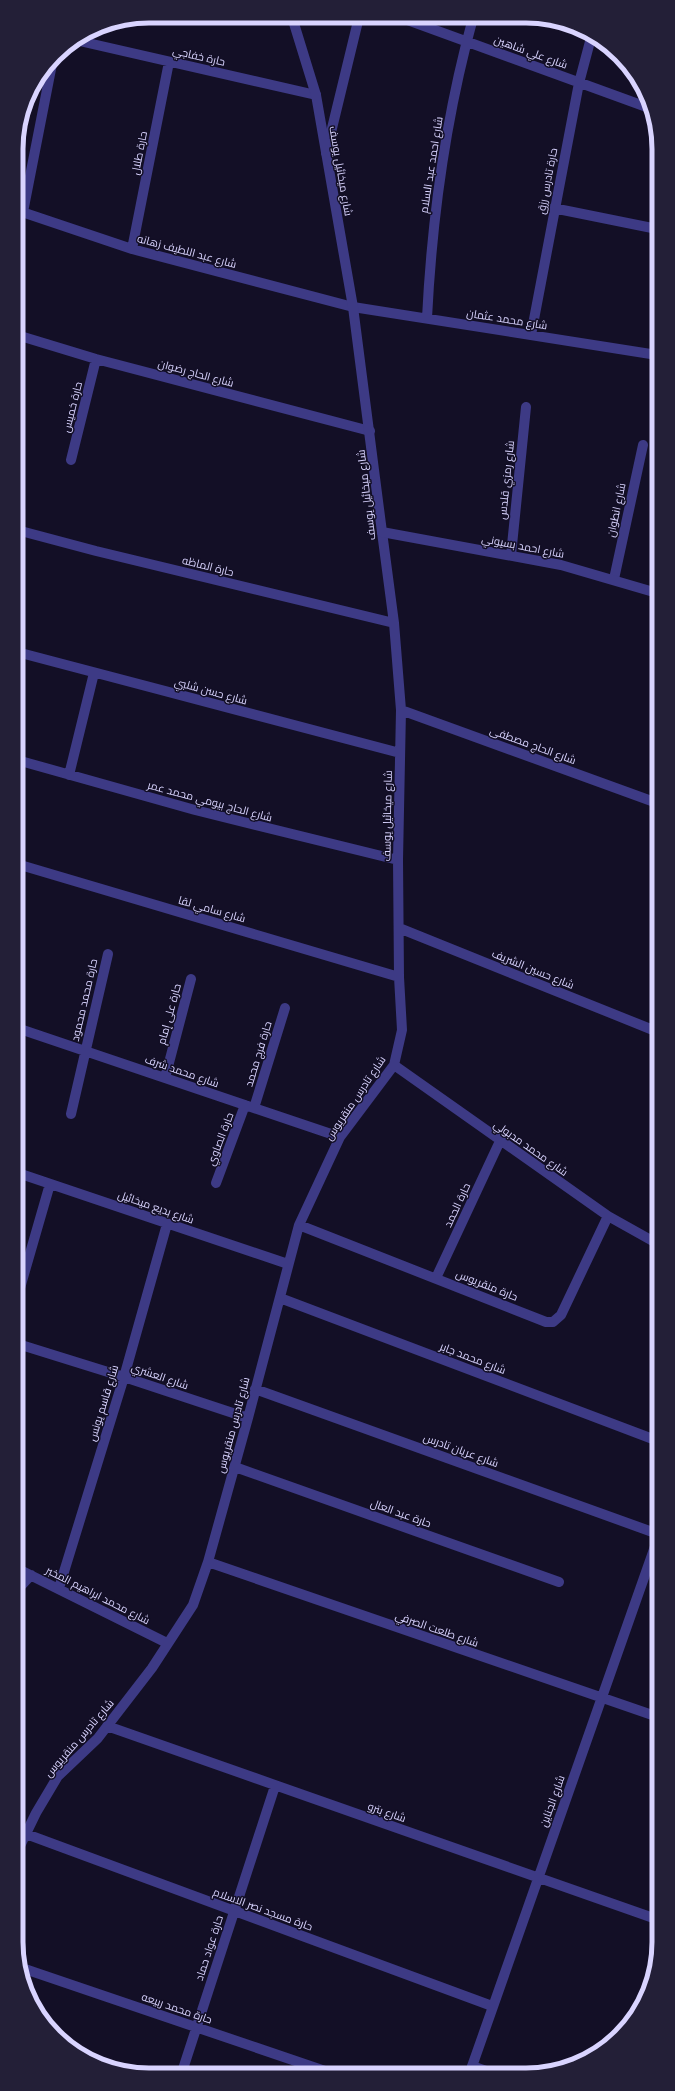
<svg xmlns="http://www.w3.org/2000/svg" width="675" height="2091" viewBox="0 0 675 2091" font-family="Montserrat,Cairo,sans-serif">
  <rect width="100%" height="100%" fill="#130f26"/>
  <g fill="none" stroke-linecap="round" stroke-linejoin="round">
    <path stroke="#3d3a85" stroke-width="10" d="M402,18l250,91
      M75,40l241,55
      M326,153l33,-136
      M553,208l104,21
      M16,210l116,39 221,58 304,48
      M23,212l30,-153
      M132,249l37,-187
      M427,318c5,-101 19,-202 46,-300
      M17,335l79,24 274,72
      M531,335l48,-252 13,-49
      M71,460l25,-101
      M17,530l79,21 298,72
      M511,555l15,-148
      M614,579l29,-134
      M17,652l383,101
      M401,710l256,93
      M17,760l178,50 203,50
      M69,775l25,-102
      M17,864l382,113
      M399,928l259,104
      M17,940l1,-1
      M17,1028l323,109
      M394,1065l214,151 50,28
      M165,1078l26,-99
      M254,1108l31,-100
      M71,1114l37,-160
      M18,1173l270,91
      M216,1183l29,-78
      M299,1225l247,97h7l8,-7 47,-99
      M436,1278l64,-137
      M18,1295l32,-111
      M280,1298l378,143
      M18,1344l106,33 124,41
      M255,1389l403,145
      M235,1467l324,115
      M208,1562l450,155
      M18,1569l149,74
      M59,1588l65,-211 43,-153
      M18,1589l13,-14
      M107,1726l552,194
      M18,1831l474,175
      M18,1850l18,-37 22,-37 40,-38 54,-70 41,-63 15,-43 40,-144 51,-193 41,-88 54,-72 8,-35 -3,-53 -1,-117 3,-150 -7,-87 -12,-91
      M19,1967l309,105
      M472,2066l17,6
      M182,2072l93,-286
      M470,2072l188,-534"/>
    <path stroke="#3d3a85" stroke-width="10" d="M292,17l24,78 37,212 29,225 179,33 96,28"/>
  </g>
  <g text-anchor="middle" stroke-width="3" stroke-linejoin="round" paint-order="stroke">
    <g font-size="11" fill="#d9d4ff" stroke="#130f26">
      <text transform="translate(531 52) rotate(20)" y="4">شارع علي شاهين</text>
      <text transform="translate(199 56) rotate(13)" y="4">حارة خفاجي</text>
      <text transform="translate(139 153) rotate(-79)" y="4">حارة طلال</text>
      <text transform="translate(431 165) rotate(-81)" y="4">شارع احمد عبد السلام</text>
      <text transform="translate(341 171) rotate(80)" y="4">شارع ميخائيل يوسف</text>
      <text transform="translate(547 181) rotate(-79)" y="4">حارة تادرس رزق</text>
      <text transform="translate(187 251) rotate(15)" y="4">شارع عبد اللطيف زهانه</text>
      <text transform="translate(507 319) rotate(9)" y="4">شارع محمد عثمان</text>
      <text transform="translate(196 373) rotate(15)" y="4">شارع الحاج رضوان</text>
      <text transform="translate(72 407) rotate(-76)" y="4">حارة خميس</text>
      <text transform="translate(506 480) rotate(-84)" y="4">شارع رمزي قلدس</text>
      <text transform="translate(366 495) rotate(-97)" y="4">شارع ميخائيل يوسف</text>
      <text transform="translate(616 510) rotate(-78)" y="4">شارع انطوان</text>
      <text transform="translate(523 546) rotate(11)" y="4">شارع احمد بسيوني</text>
      <text transform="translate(208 566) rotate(14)" y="4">حارة الماظه</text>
      <text transform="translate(211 691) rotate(15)" y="4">شارع حسن شلبي</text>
      <text transform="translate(533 745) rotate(20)" y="4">شارع الحاج مصطفى</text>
      <text transform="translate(210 801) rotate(15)" y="4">شارع الحاج بيومي محمد عمر</text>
      <text transform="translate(387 816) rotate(-89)" y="4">شارع ميخائيل يوسف</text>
      <text transform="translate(212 909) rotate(16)" y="4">شارع سامي لقا</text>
      <text transform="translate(533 969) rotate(22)" y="4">شارع حسين الشريف</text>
      <text transform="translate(84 1000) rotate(-77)" y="4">حارة محمد محمود</text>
      <text transform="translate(169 1014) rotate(-75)" y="4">حارة على إمام</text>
      <text transform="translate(258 1054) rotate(-73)" y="4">حارة فرج محمد</text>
      <text transform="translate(182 1071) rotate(19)" y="4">شارع محمد شرف</text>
      <text transform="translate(355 1098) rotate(-56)" y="4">شارع تادرس منقريوس</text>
      <text transform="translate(220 1139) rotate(-69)" y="4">حارة الصاوي</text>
      <text transform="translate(531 1148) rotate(35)" y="4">شارع محمد مدبولي</text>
      <text transform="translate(457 1205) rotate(-65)" y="4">حارة الحمد</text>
      <text transform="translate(156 1207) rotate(19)" y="4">شارع بديع ميخائيل</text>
      <text transform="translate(487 1285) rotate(22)" y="4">حارة منقريوس</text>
      <text transform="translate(473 1358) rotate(21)" y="4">شارع محمد جابر</text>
      <text transform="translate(160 1376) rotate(19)" y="4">شارع العشري</text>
      <text transform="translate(103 1403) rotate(-73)" y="4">شارع قاسم يونس</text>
      <text transform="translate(233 1425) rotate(-75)" y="4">شارع تادرس منقريوس</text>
      <text transform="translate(461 1450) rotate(20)" y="4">شارع عريان تادرس</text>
      <text transform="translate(401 1513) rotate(20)" y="4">حارة عبد العال</text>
      <text transform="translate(98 1595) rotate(27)" y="4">شارع محمد ابراهيم المخبر</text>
      <text transform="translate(437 1629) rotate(19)" y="4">شارع طلعت الصرفي</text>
      <text transform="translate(79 1738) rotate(-49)" y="4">شارع تادرس منقريوس</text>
      <text transform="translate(552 1801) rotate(-70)" y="4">شارع الجناين</text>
      <text transform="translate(387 1812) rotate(19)" y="4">شارع بترو</text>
      <text transform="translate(263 1909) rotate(20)" y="4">حارة مسجد نصر الاسلام</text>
      <text transform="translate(209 1948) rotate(-72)" y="4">حارة عواد حماد</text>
      <text transform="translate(177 2008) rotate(19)" y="4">حارة محمد ربيعه</text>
    </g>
  </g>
  <path d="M0 0H675V2091H0ZM149 23H526A126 126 0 0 1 652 149V1942A126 126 0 0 1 526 2068H149A126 126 0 0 1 23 1942V149A126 126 0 0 1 149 23Z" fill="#231f37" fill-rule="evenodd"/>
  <path fill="none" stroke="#d9d4ff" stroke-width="5" d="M149 23H526A126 126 0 0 1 652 149V1942A126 126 0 0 1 526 2068H149A126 126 0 0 1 23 1942V149A126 126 0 0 1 149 23Z"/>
</svg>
